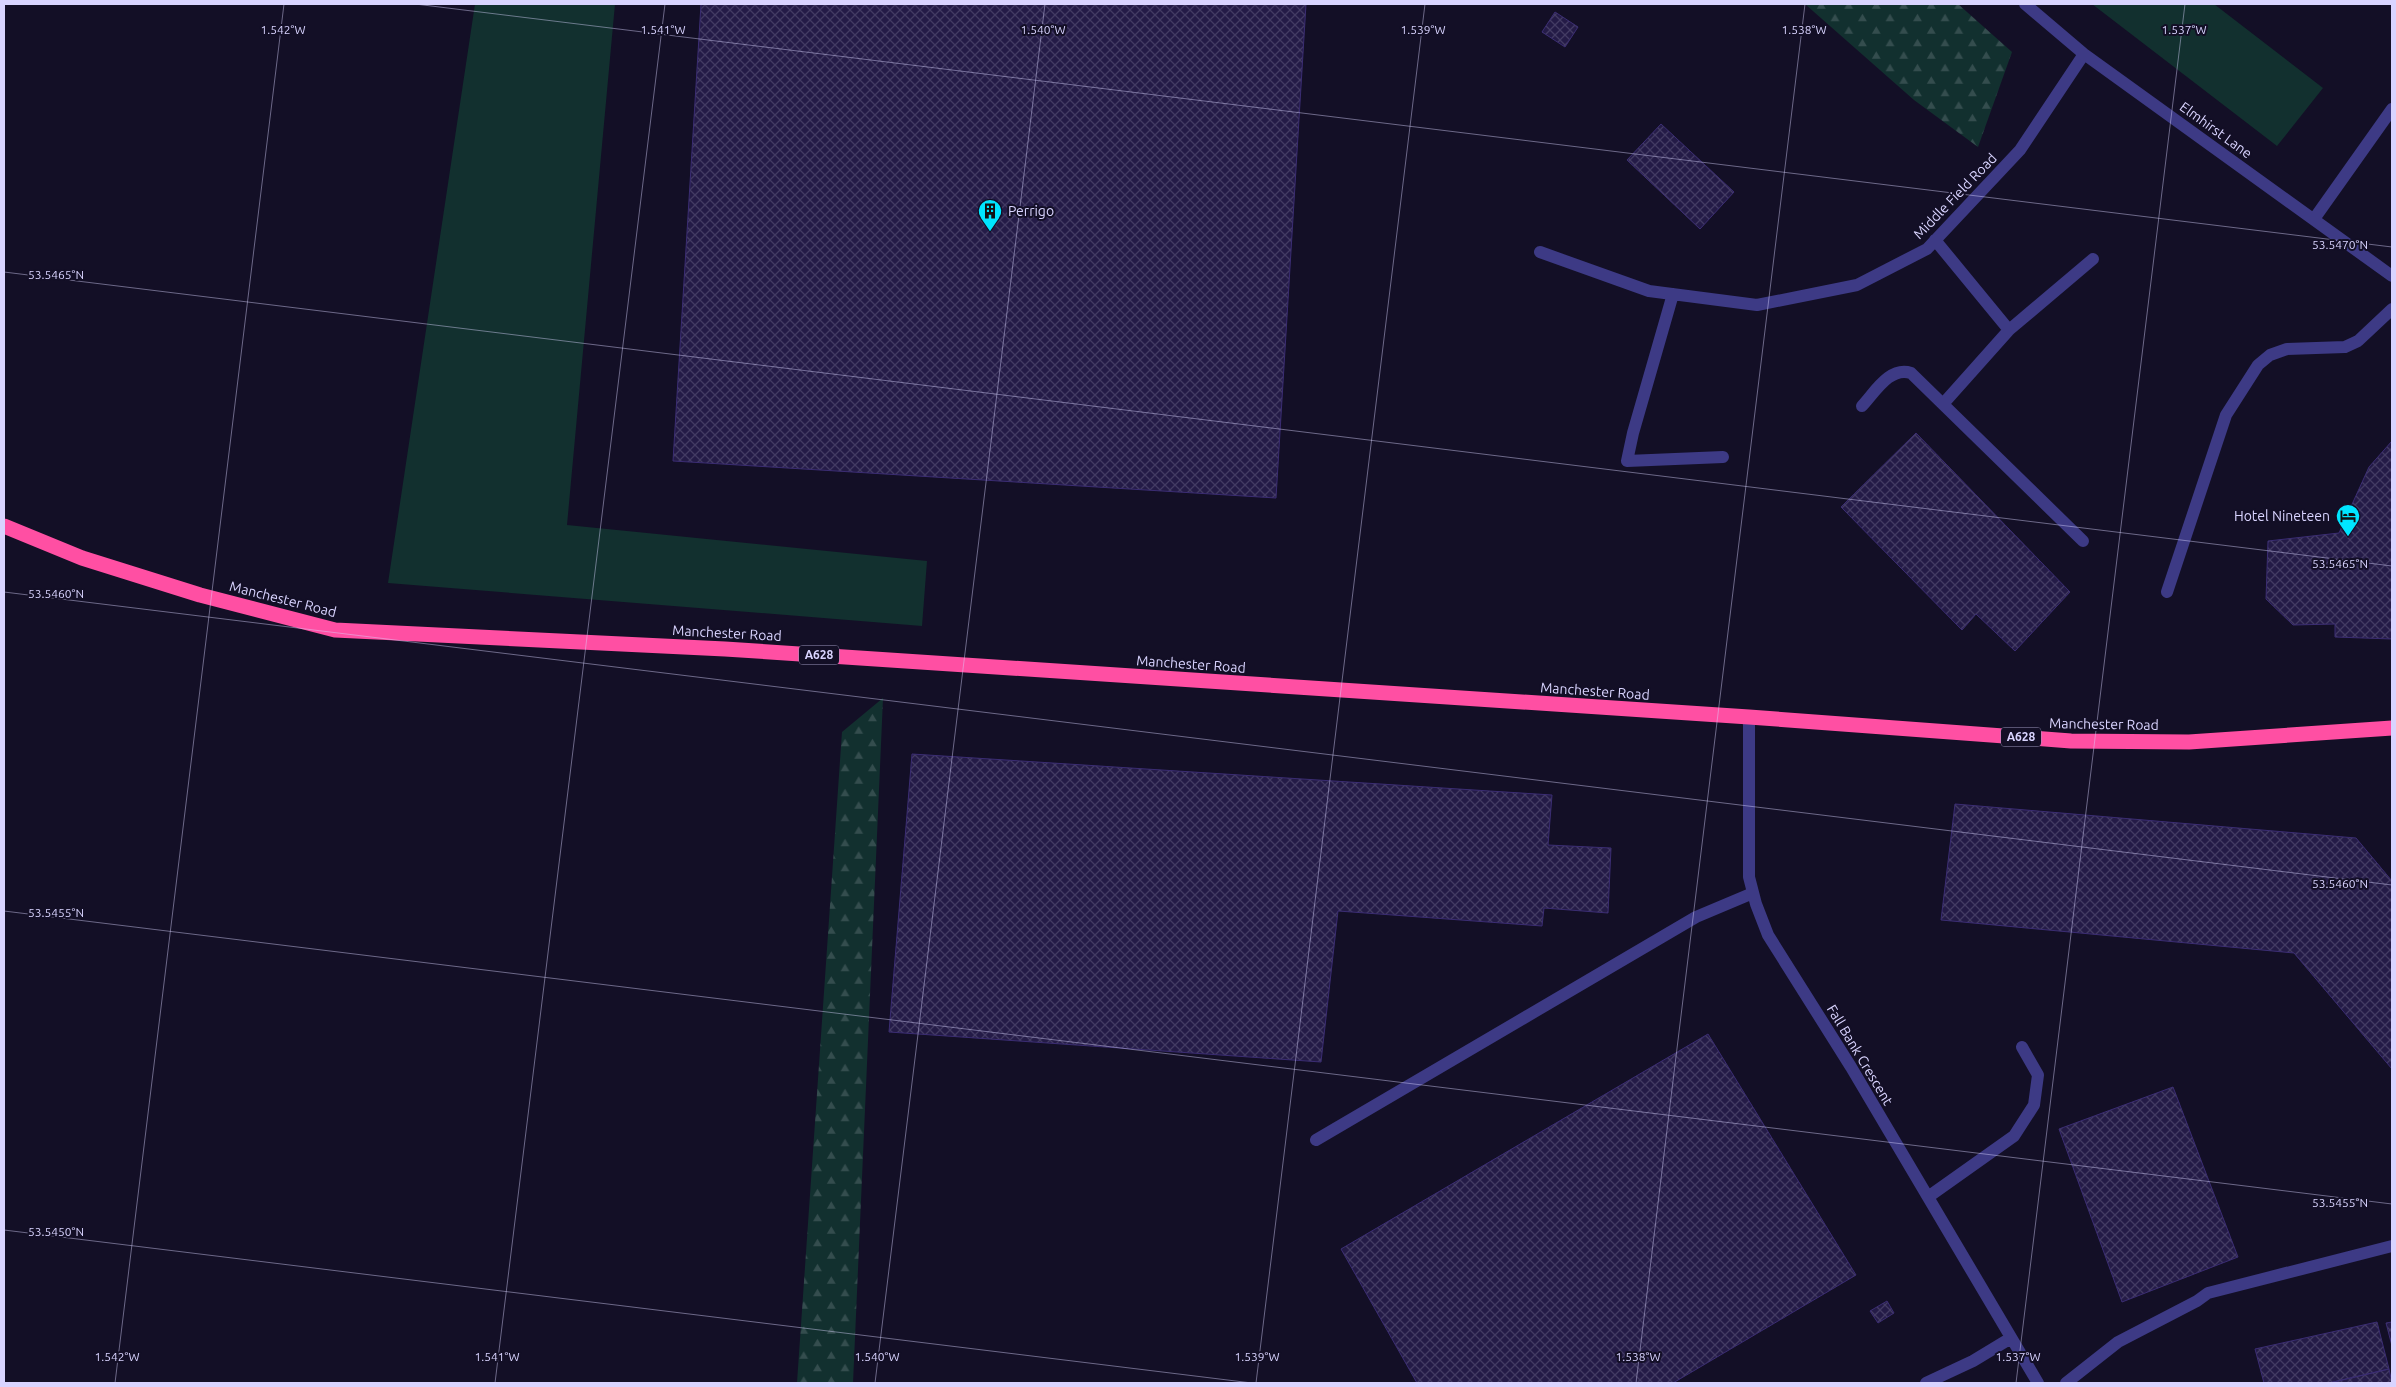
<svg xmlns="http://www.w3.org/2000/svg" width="2396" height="1387" viewBox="0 0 2396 1387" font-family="Ubuntu,sans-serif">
  <defs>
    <pattern id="forest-firs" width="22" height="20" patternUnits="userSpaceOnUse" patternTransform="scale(1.25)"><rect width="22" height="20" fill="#12302f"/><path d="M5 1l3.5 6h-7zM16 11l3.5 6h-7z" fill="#344d4e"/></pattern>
    <pattern id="building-cross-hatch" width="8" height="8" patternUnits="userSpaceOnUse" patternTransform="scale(1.25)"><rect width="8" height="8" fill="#241b47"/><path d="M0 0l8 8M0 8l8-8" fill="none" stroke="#433b63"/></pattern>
  </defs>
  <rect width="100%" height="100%" fill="#130f26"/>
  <path fill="#12302f" d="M475,4h140l-48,521 360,36 -5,65 -534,-43z
    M2092,4h122l109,84 -46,58z"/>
  <path fill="url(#forest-firs)" d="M1805,4h153l54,48 -34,95 -64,-47z
    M883,698l-30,685h-56l45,-651z"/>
  <path fill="url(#building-cross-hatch)" stroke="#3b2d73" d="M701,4h605l-30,494 -603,-37z
    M1555,12l23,15 -13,20 -23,-15z
    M1661,124l73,68 -34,37 -73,-69z
    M1916,433l154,159 -55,59 -39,-37 -14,16 -121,-123z
    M2392,441v198l-57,-2v-13l-42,1 -27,-26 2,-58 71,-8 30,-66z
    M912,754l640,41 -4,50 63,3 -3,65 -64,-5 -2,18 -204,-15 -17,151 -432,-30z
    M1955,804l401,34 36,43v188l-98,-116 -353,-33z
    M1708,1034l148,241 -183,108h-256l-76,-134z
    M2173,1087l65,170 -116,45 -63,-173z
    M1887,1301l7,12 -16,10 -8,-12z
    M2377,1322l12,47 -60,14h-65l-9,-34z
    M2392,1322v24l-6,-23z
    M2389,1369l3,14h-63z"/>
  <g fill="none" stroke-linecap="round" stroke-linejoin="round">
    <path stroke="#3d3a85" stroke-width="12" d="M2025,4l59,50 308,222
      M2314,219l78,-110
      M1935,240l74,90 84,-71
      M1540,252l109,39 108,14 100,-20 70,-36 93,-99 64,-96
      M1673,294l-40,139 -6,28 96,-4
      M1943,404l66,-74
      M1862,406c13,-14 28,-40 49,-33l172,168
      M2167,592l59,-177 32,-50 12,-10 17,-6 58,-2 13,-6 34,-32
      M1749,717v160l7,27 12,31 83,132 187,316
      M1316,1140l380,-223 57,-24
      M1928,1197l86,-61 20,-31 4,-30 -16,-28
      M1926,1383l47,-22 38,-23
      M2066,1383l52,-41 79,-41 11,-8 184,-47"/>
    <path stroke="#ff4fa3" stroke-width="15" d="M4,526l78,32 118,37 135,35 390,19 1024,68 322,24 118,1 203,-14"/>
  </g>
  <path fill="none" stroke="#d9d4ff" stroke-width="1" stroke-opacity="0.45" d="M415,4l1977,243M4,272l2388,294M4,592l2388,293M4,911l2388,293M4,1230l1248,153M115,1383l169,-1379M495,1383l170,-1379M875,1383l170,-1379M1256,1383l169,-1379M1636,1383l169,-1379M2016,1383l169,-1379"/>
  <defs>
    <g id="building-pin" transform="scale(1.25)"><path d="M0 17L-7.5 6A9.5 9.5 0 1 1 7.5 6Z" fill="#00e5ff" stroke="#130f26"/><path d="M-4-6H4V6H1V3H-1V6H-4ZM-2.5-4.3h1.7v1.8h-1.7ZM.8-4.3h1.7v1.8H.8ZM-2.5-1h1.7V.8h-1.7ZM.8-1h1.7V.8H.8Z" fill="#111"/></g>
    <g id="hotel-pin" transform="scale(1.25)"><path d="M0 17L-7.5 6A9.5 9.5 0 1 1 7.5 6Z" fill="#00e5ff" stroke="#130f26"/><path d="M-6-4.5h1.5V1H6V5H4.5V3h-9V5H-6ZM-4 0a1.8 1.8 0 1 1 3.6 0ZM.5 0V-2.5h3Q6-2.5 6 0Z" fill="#111"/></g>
  </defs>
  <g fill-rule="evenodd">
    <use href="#building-pin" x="990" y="211"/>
    <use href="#hotel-pin" x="2348" y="516"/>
  </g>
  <g text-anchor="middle" stroke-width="4" stroke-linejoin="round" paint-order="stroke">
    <g fill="#130f26" stroke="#9e99be" stroke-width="1">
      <rect x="799" y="645.5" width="40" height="19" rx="4"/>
      <rect x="2001" y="727.5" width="40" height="19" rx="4"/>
    </g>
    <g font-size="12" font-weight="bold" fill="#d9d4ff">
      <text x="819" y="659">A628</text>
      <text x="2021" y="741">A628</text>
    </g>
    <g font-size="14" fill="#d9d4ff" stroke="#130f26">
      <text transform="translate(2216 130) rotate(36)" y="5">Elmhirst Lane</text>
      <text transform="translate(1955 196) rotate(-46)" y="5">Middle Field Road</text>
      <text transform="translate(283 599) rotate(14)" y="5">Manchester Road</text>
      <text transform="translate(727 633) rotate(3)" y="5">Manchester Road</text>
      <text transform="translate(1191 664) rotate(4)" y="5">Manchester Road</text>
      <text transform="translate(1595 691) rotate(4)" y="5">Manchester Road</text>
      <text transform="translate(2104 724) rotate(1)" y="5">Manchester Road</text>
      <text transform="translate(1860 1055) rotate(59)" y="5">Fall Bank Crescent</text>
    </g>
    <g font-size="14" fill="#d9d4ff" stroke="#130f26" text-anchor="start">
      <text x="1008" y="216">Perrigo</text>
      <text x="2330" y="521" text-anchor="end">Hotel Nineteen</text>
    </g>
  </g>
  <g font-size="12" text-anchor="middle" fill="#d9d4ff" stroke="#130f26" stroke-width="4" stroke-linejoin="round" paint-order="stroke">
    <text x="283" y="34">1.542°W</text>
    <text x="663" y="34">1.541°W</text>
    <text x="1043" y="34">1.540°W</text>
    <text x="1423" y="34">1.539°W</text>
    <text x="1804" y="34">1.538°W</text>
    <text x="2184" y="34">1.537°W</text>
    <text x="2340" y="249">53.5470°N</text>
    <text x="56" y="279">53.5465°N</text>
    <text x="2340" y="568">53.5465°N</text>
    <text x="56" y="598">53.5460°N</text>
    <text x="2340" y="888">53.5460°N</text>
    <text x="56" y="917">53.5455°N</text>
    <text x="2340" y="1207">53.5455°N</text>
    <text x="56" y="1236">53.5450°N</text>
    <text x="117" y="1361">1.542°W</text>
    <text x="497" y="1361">1.541°W</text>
    <text x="877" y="1361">1.540°W</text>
    <text x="1257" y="1361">1.539°W</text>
    <text x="1638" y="1361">1.538°W</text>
    <text x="2018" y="1361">1.537°W</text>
  </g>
  <rect width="2396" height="1387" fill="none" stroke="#d9d4ff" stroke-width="10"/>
</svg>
